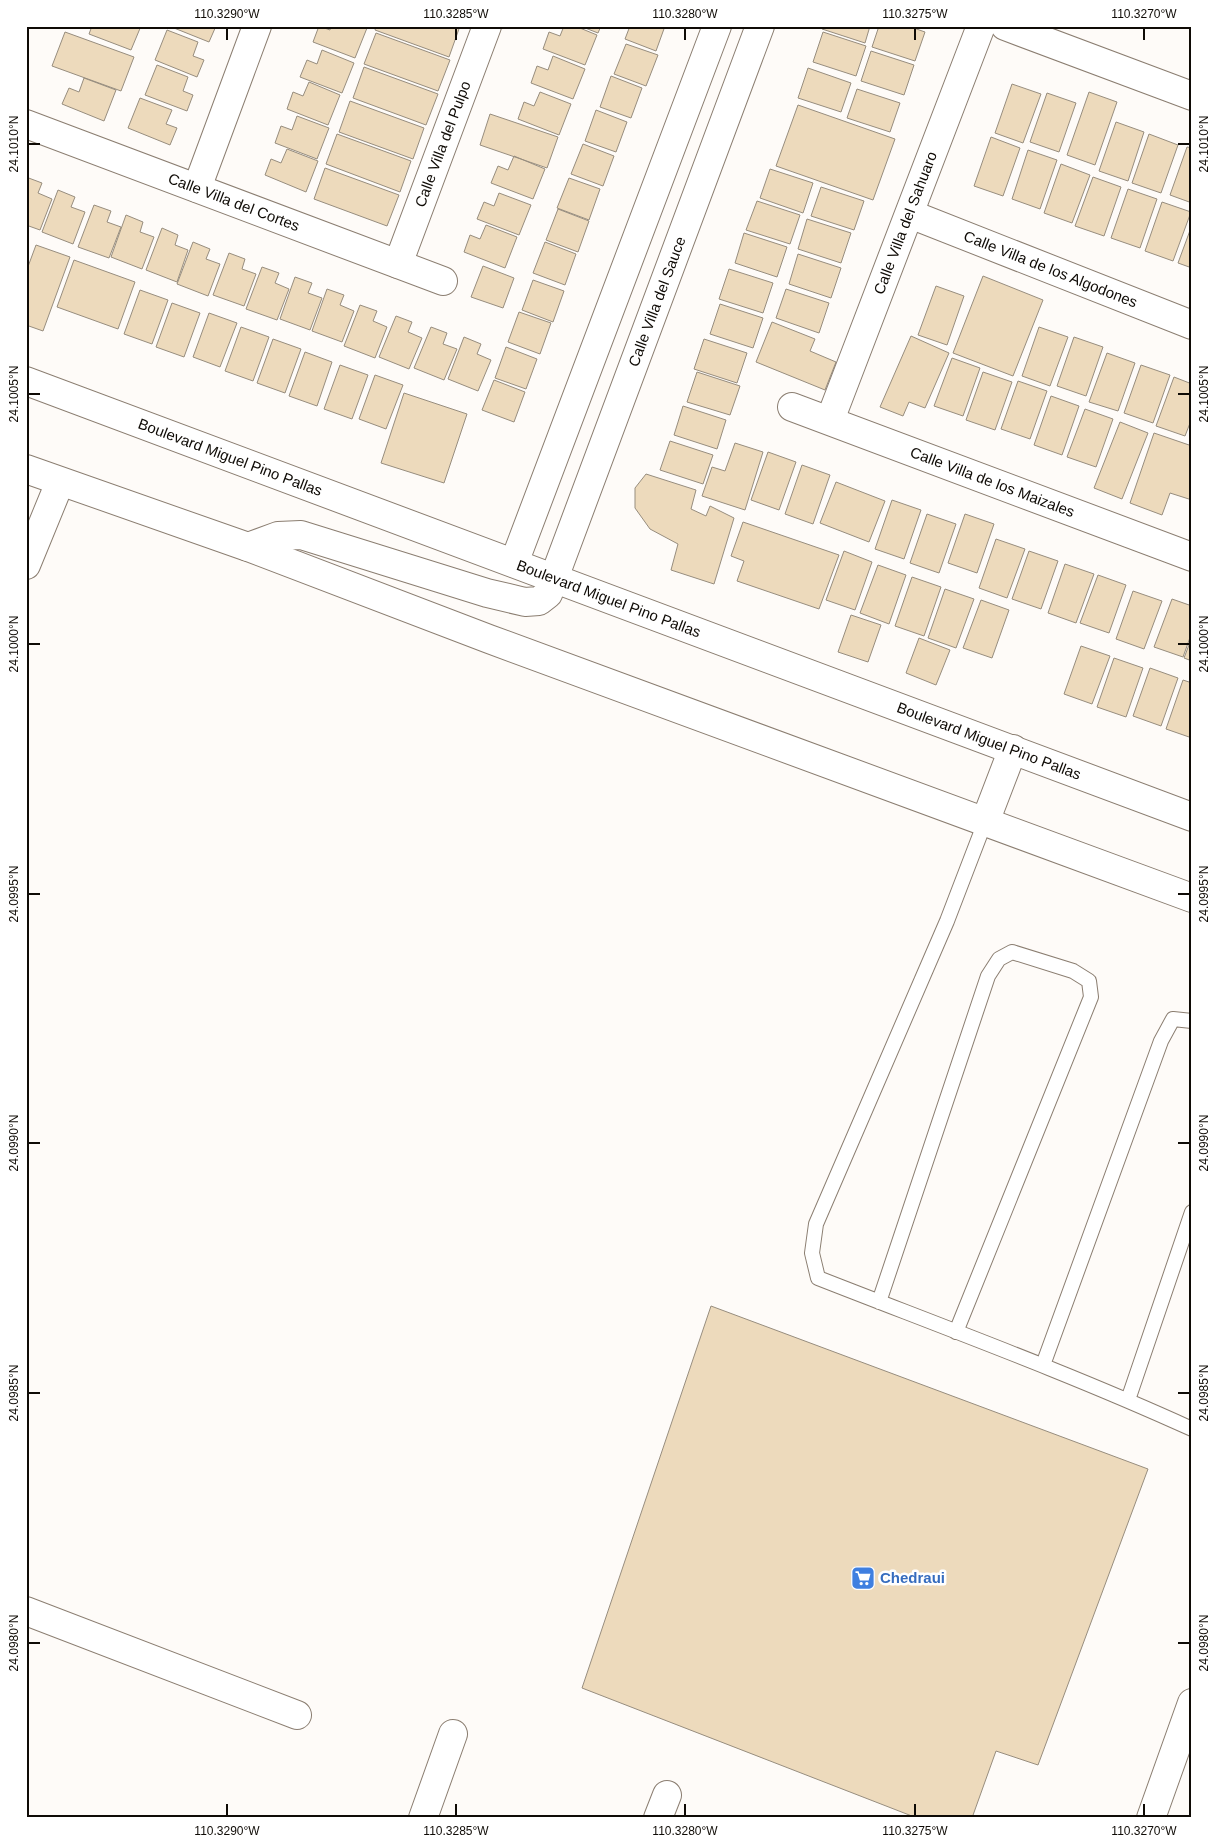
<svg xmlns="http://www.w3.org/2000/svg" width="1218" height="1844" viewBox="0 0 1218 1844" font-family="Helvetica,sans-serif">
  <rect width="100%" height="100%" fill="#fefbf8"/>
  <path fill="#eddabc" stroke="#978d7e" d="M92,26h49l-10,24 -42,-16z
    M169,26h47l-7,16z
    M319,26l11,4 1,-4h32l4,2 -12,30 -42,-16z
    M376,26h84l-11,31 -74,-27z
    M564,26h11l22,9 -12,30 -42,-16 6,-17 11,4z
    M580,26h21l-3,7z
    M630,26h35l-9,25 -31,-12z
    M823,26h47l-5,17 -43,-14z
    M879,26h29l17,6 -10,29 -43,-14z
    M167,30l31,12 -5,14 11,4 -7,17 -42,-17z
    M65,32l69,25 -13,34 -69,-25z
    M823,32l43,14 -10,30 -43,-14z
    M376,33l74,27 -12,31 -74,-27z
    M626,44l32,11 -12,31 -32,-12z
    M322,50l32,13 -12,30 -42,-16 7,-17 10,4z
    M871,51l43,14 -10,30 -43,-14z
    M553,56l32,13 -12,30 -42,-16 6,-17 11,4z
    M157,65l31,12 -5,14 10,4 -6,16 -42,-16z
    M364,67l74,27 -12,31 -73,-27z
    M808,68l43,15 -10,29 -43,-14z
    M611,76l31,12 -11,30 -31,-11z
    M84,78l32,12 -12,31 -42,-17 7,-16 10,4z
    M309,82l31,13 -12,30 -41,-16 6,-17 10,4z
    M1012,84l29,10 -18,49 -28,-10z
    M857,89l43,14 -10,29 -43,-14z
    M540,92l31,12 -12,31 -41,-16 6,-17 10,4z
    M1089,92l28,10 -22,63 -28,-10z
    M1047,93l29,10 -17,49 -29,-10z
    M140,98l32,12 -6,14 11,4 -7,17 -42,-17z
    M350,101l74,27 -11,31 -74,-27z
    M798,105l97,34 -22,61 -97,-34z
    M596,110l31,12 -11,30 -31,-11z
    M490,114l68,23 -11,31 -67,-23z
    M297,116l32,12 -12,31 -42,-16 6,-17 11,4z
    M1116,122l28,10 -16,49 -29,-10z
    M337,134l74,27 -11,31 -74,-28z
    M1149,134l29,11 -17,48 -29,-10z
    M991,137l29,11 -17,48 -29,-10z
    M583,144l31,12 -11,30 -32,-12z
    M1187,147l5,1v55l-22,-8z
    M287,149l31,12 -12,31 -41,-17 6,-16 10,4z
    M1028,150l29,10 -17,49 -28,-10z
    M514,156l31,13 -12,30 -42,-16 7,-17 10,4z
    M1061,164l29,11 -18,48 -28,-10z
    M325,168l74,27 -12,31 -73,-27z
    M770,169l43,14 -10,30 -43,-15z
    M26,177l16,6 -4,10 14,6 -12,31 -14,-5z
    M1093,177l28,10 -17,49 -29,-10z
    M569,178l31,11 -11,31 -32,-12z
    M821,187l43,14 -10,29 -43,-14z
    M1128,189l29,10 -17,49 -29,-10z
    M58,190l17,7 -4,10 14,5 -12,32 -31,-12z
    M499,193l32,12 -12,30 -42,-16 7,-17 10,4z
    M757,201l43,14 -10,29 -44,-14z
    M1162,202l29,10 -18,49 -28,-10z
    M94,205l17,6 -4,11 14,5 -12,31 -31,-11z
    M558,209l31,12 -11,31 -32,-12z
    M126,215l17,7 -3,10 14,5 -12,32 -31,-12z
    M807,219l44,14 -10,30 -43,-14z
    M486,225l31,12 -12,31 -41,-16 6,-17 10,4z
    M1192,225v43l-14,-5z
    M162,228l16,7 -3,10 13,5 -11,32 -31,-12z
    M744,233l43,14 -10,30 -42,-14z
    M193,242l17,7 -4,10 14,5 -12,32 -31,-12z
    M545,242l31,12 -11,31 -32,-12z
    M36,245l34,12 -27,74 -17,-6v-53z
    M229,253l16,6 -3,10 14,5 -12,32 -31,-11z
    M798,254l43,14 -10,30 -42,-14z
    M74,260l61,22 -17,47 -61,-22z
    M483,266l31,12 -11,30 -32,-11z
    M262,267l17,6 -4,10 14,6 -12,31 -31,-11z
    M729,269l44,14 -10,30 -44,-14z
    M983,276l60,24 -30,76 -60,-23z
    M295,277l17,6 -4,10 14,5 -12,32 -30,-11z
    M533,280l31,11 -11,31 -31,-12z
    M936,286l28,10 -17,49 -29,-10z
    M327,289l17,6 -4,10 14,6 -12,31 -30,-11z
    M786,289l43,14 -10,30 -43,-15z
    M140,290l28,10 -16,44 -28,-10z
    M172,303l28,10 -16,44 -28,-10z
    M720,304l43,14 -10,30 -43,-14z
    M360,305l17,6 -4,10 14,6 -12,31 -31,-12z
    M519,312l32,11 -11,31 -32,-12z
    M209,313l28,10 -17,44 -27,-10z
    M396,316l16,6 -4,10 14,6 -13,31 -30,-12z
    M772,322l43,17 -5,12 26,11 -11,28 -69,-28z
    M241,327l28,10 -16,44 -28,-10z
    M431,327l16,6 -4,11 14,5 -13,31 -30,-12z
    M1039,327l29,10 -18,49 -28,-10z
    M911,336l38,17 -24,55 -16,-6 -6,14 -23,-9z
    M464,337l17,7 -4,10 14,6 -13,31 -30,-12z
    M1074,337l29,10 -17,49 -29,-10z
    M273,339l28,10 -16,44 -28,-10z
    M704,339l43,14 -10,30 -43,-14z
    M506,347l31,12 -11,30 -31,-11z
    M305,352l27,10 -15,44 -28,-10z
    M1107,353l28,10 -17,48 -29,-9z
    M952,358l28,10 -17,48 -29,-10z
    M340,365l28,10 -16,44 -28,-10z
    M1141,365l29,10 -17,48 -29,-10z
    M697,372l43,14 -10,29 -43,-13z
    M983,372l29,10 -17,48 -29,-10z
    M375,375l28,10 -17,44 -27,-10z
    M1174,377l18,7v34l-7,18 -29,-10z
    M494,380l31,12 -11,30 -32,-12z
    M1018,381l29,10 -17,48 -29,-10z
    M404,393l63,21 -23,69 -63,-20z
    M1051,396l28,10 -17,49 -28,-10z
    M683,406l43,14 -9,29 -43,-14z
    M1085,409l28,10 -17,48 -29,-10z
    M1120,422l28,11 -26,66 -28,-11z
    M1154,433l38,13v54l-22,-7 -8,22 -32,-12z
    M670,441l43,14 -10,29 -43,-14z
    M735,443l28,9 -18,58 -43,-14 10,-29 13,4z
    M768,452l28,10 -17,48 -28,-10z
    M802,465l28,10 -17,49 -28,-10z
    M646,474l50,16 -5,19 15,7 4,-10 24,12 -20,66 -43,-14 7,-26 -28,-15 -15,-21v-20z
    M836,482l49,19 -16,41 -49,-19z
    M892,500l29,10 -17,49 -29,-10z
    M927,514l29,10 -17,49 -29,-10z
    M965,514l29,10 -17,49 -29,-10z
    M743,522l96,33 -20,54 -82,-28 7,-20 -13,-5z
    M996,539l29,10 -18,49 -28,-10z
    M844,551l28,11 -17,48 -29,-10z
    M1029,551l29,10 -17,48 -29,-10z
    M1065,564l29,10 -18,49 -28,-10z
    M878,565l28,10 -17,49 -29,-11z
    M1098,575l28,10 -17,48 -29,-10z
    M912,577l29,10 -17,49 -29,-10z
    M945,589l29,10 -18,49 -28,-10z
    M1133,591l29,10 -18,48 -28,-10z
    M1172,599l20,7v26l-9,25 -29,-10z
    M981,600l28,10 -17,48 -29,-10z
    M851,615l30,10 -13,37 -30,-10z
    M1192,637v24l-8,-3z
    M919,638l31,12 -14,35 -30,-12z
    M1081,646l29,10 -18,48 -28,-10z
    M1114,658l29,10 -17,49 -29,-10z
    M1150,668l28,10 -17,48 -28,-10z
    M1183,680l9,3v55l-26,-9z
    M711,1306l437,163 -110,296 -42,-14 -24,67h-55l-335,-130z"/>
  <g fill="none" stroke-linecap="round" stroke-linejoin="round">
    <g stroke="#8b7e71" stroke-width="16">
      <path id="service" d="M985,822l-38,99 -131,303 -4,29 6,25c125,49 251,95 374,151
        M879,1302l109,-326 11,-17 13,-7 61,19 16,10 2,16 -135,335
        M1043,1365l118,-324 12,-22 19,2
        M1128,1400l64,-188"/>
    </g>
    <g stroke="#8b7e71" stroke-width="30">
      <g id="minor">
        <path d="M1005,26l187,70"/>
        <path id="s1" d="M26,124l417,157"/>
        <path d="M197,188l60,-162"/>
        <path id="s2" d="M910,214l282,111"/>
        <path id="s3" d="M398,264l89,-238"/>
        <path id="s4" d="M792,407l400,150"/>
        <path id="s5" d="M830,420l151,-394"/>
        <path d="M514,563l203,-537"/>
        <path d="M26,565l34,-83"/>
        <path id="s6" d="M554,578l206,-552"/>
        <path d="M26,1611l271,104"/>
        <path d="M423,1818l30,-84"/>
        <path d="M658,1818l9,-23"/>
        <path d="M1151,1818l41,-115"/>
      </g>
    </g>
    <g stroke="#8b7e71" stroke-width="30">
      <g id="secondary">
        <path id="s7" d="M26,381l1166,436"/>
        <path d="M26,469l222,78 241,92 703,259"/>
        <path d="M248,547l30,-11 23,-1 186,58 38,9 14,-1 9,-7 6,-16"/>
        <path d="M985,822l28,-73"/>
      </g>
    </g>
    <use href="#service" stroke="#fff" stroke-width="14"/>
    <use href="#minor" stroke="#fff" stroke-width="28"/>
    <use href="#secondary" stroke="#fff" stroke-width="28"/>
  </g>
  <path fill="none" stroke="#0f0b06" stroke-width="2" d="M227,28v12M456,28v12M685,28v12M915,28v12M1144,28v12M28,144h12M1178,144h12M28,394h12M1178,394h12M28,644h12M1178,644h12M28,894h12M1178,894h12M28,1143h12M1178,1143h12M28,1393h12M1178,1393h12M28,1643h12M1178,1643h12M227,1804v12M456,1804v12M685,1804v12M915,1804v12M1144,1804v12"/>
  <defs>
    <g id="supermarket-square" transform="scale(1.25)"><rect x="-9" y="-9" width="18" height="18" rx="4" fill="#3f7fe0" stroke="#fff"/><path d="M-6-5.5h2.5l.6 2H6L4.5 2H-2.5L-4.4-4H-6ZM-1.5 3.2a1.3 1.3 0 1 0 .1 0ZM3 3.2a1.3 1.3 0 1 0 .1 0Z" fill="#fff"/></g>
  </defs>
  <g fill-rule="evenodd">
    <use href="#supermarket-square" x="863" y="1578"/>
  </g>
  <g text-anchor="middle" stroke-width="5" stroke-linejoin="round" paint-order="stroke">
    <g font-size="15" fill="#0f0b06" stroke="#fff">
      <text dy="5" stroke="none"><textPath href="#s3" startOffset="128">Calle Villa del Pulpo</textPath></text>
      <text dy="5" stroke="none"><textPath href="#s1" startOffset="222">Calle Villa del Cortes</textPath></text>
      <text dy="5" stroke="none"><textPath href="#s5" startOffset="211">Calle Villa del Sahuaro</textPath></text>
      <text dy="5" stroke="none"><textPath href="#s2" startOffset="151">Calle Villa de los Algodones</textPath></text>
      <text dy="5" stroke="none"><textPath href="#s6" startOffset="295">Calle Villa del Sauce</textPath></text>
      <text dy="5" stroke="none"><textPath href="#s7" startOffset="218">Boulevard Miguel Pino Pallas</textPath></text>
      <text dy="5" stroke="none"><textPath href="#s4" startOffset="214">Calle Villa de los Maizales</textPath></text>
      <text dy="5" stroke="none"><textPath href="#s7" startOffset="622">Boulevard Miguel Pino Pallas</textPath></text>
      <text dy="5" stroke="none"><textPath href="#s7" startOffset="1028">Boulevard Miguel Pino Pallas</textPath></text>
    </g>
    <g font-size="15" font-weight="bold" fill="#366cbe" stroke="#fff" text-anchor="start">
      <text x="880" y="1583">Chedraui</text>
    </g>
  </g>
  <rect width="1218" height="1844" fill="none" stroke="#ffffff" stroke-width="55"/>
  <rect x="28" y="28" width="1162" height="1788" fill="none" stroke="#0f0b06" stroke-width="2"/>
  <g font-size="12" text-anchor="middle" fill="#0f0b06">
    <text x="227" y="18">110.3290°W</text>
    <text x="456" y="18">110.3285°W</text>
    <text x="685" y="18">110.3280°W</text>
    <text x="915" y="18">110.3275°W</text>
    <text x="1144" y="18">110.3270°W</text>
    <text transform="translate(14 144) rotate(-90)" y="4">24.1010°N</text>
    <text transform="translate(1204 144) rotate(-90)" y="4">24.1010°N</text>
    <text transform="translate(14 394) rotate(-90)" y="4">24.1005°N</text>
    <text transform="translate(1204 394) rotate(-90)" y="4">24.1005°N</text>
    <text transform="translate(14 644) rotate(-90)" y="4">24.1000°N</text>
    <text transform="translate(1204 644) rotate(-90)" y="4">24.1000°N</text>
    <text transform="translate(14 894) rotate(-90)" y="4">24.0995°N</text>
    <text transform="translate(1204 894) rotate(-90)" y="4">24.0995°N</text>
    <text transform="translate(14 1143) rotate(-90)" y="4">24.0990°N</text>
    <text transform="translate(1204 1143) rotate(-90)" y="4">24.0990°N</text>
    <text transform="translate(14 1393) rotate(-90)" y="4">24.0985°N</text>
    <text transform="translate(1204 1393) rotate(-90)" y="4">24.0985°N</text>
    <text transform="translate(14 1643) rotate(-90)" y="4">24.0980°N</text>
    <text transform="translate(1204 1643) rotate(-90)" y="4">24.0980°N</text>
    <text x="227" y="1835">110.3290°W</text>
    <text x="456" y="1835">110.3285°W</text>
    <text x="685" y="1835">110.3280°W</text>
    <text x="915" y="1835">110.3275°W</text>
    <text x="1144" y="1835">110.3270°W</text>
  </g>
</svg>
